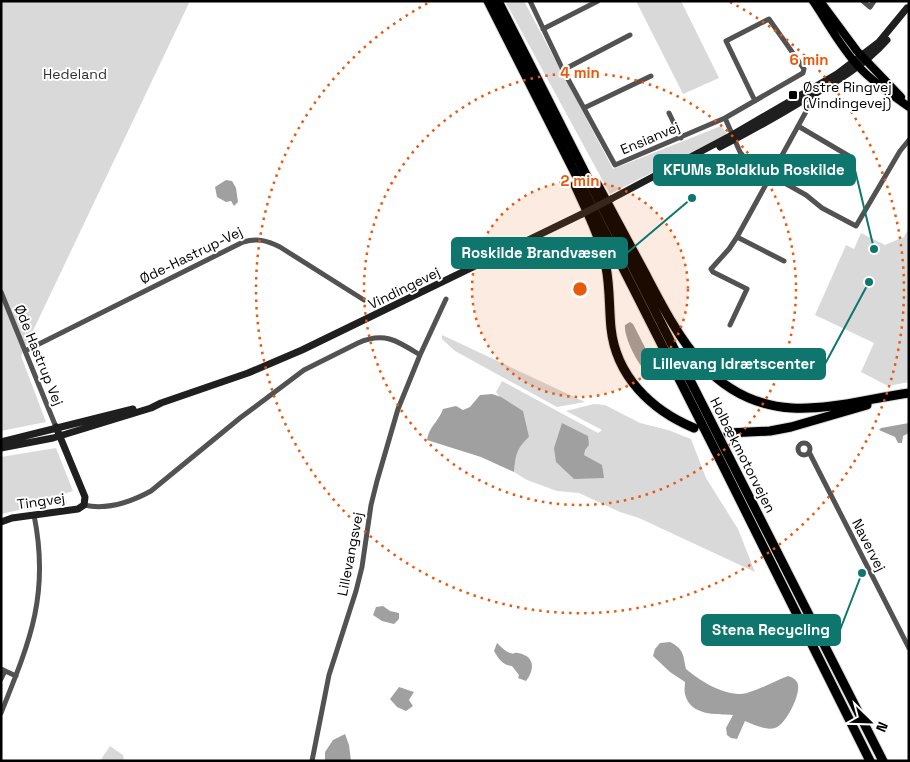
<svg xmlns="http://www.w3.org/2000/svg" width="910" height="762" viewBox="0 0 910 762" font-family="'Space Grotesk',sans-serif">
  <rect width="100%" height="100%" fill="#fff"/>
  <path fill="#d9d9d9" d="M1,1h189l-169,355 25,66 -45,9z
    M505,1h19l89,168 108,-43 6,8 -117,60z
    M636,1h45l38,77 -36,16z
    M909,227v155l-21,4 -27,-14 13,-29 -59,-28 31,-70 8,4 7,-16 24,12 19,-8z
    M442,335l143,67 -28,5 -102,-56 -13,-12z
    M502,381l96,52 4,-3 -36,-19 28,-7 11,1 35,18 28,7 23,9 15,39 32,51 17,43 -116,-54 -19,-6 -41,-19 -22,-2 -30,-11 -13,-8c2,-17 2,-23 15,-35l-33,-45z
    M56,448l17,43 -9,3 3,9 -31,3 -35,8v-57z
    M110,746l13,9 1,6h-24z"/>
  <path fill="#a0a0a0" d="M226,180l6,1 4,7 2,14 -4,4 -3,-5 -5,1 -9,-5 -2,-10z
    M630,322l3,2 25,49 -1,5c-13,1 -34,-40 -32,-53z
    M492,394l9,3 22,14 6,26c-13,12 -13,18 -15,35l-33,-15 -54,-17c2,-14 11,-17 16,-31l13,-3 7,4 7,-3 10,-12z
    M562,423l26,13 1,9 -4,5 -1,5 18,10 2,13 -30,1 -18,-17 -2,-14z
    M909,423v10l-6,3 -1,7h-4l-3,-6 -16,-7 2,-2z
    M383,606l7,5 9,2v6l-5,5 -12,-3 -9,-6 3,-8z
    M670,642c14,7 13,13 16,27 14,12 41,29 61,24 14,-4 28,-12 41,-17 4,1 7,3 9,6 6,10 -12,44 -22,46 -10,3 -22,-4 -30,-7l-8,18 -6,-1 -4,-3 -1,-7 7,-13c-17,-1 -43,1 -48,-21 -1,-3 0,-9 0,-12l-15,-10 -17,-16 2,-7 5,-6z
    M497,643c4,4 8,8 13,10 7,2 1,-1 8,0 17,3 17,16 8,28l-8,-3 1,-3 -7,-9c-10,-1 -13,-7 -18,-15z
    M399,687l15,5 -5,8 4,6 -7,5 -9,-4 -7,-8z
    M345,734l4,11 2,16h-26v-9l8,-12z"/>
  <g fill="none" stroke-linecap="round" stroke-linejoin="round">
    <g stroke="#dbdbdb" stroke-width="10">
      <path id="primary" d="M813,1c15,22 28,47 47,67 14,15 32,27 49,39
        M820,1l37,50 44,46"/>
    </g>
    <g stroke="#dbdbdb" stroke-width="11">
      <path id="highway" d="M488,1l228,451 154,309
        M498,1l385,760
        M596,182c17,31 33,62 50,93 33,63 66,128 146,133 39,2 79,-10 117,-15
        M575,185c12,27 26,53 31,82 4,20 3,41 5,61 5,48 40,82 83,100
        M728,433l42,-2 21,-4 76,-22"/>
    </g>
    <path stroke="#525252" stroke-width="5" d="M530,1l33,69 52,95 110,-47 78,-45 1,-4 -35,-50 -43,22 29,60
      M863,1l7,6 4,-6
      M543,29l55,-28
      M563,70l67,-35
      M584,108l67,-32
      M669,113l12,25
      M725,118l15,34 9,11 57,32 16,13 34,18 44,-75 9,-11
      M798,126l51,30
      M737,237l47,24
      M1,292l55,135
      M730,325l17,-36 -34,-17 -2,-3 18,-20 8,-12 71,-129 5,-5h6
      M25,351l218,-109c14,-4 23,-2 37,5l84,53
      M420,355l26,-56
      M798 449a6 6 0 1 1 12 0a6 6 0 1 1-12 0Z
      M809,452l100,196
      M84,505c22,5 47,-3 67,-14l89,-73 64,-48 54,-27c26,-12 40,-2 62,12l-22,54 -21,72 -6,24 -9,62 -6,24 -27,84 -17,86
      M1,669l15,7
      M1,679l4,-8
      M1,713c29,-72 49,-119 33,-198"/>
    <path stroke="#1f1f1f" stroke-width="7" d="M720,147c29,-15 56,-30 84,-47 30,-17 60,-34 83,-60
      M611,199l121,-64 105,-61 42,-32 28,-34
      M1,442l132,-33
      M1,448l52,-10 98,-30 10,-5 87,-30 54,-23 280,-136
      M1,522l11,-4 66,-9 6,-4 1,-8 -29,-70"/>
    <use href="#primary" stroke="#000" stroke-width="8"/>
    <use href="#highway" stroke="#000" stroke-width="9"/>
    <path stroke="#1f1f1f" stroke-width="7" d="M582,214l29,-15"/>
  </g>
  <circle cx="580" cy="289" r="108" fill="#e8590c" fill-opacity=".12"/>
  <g fill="none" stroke="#e8590c" stroke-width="2.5" stroke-dasharray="2.5 5">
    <circle cx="580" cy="289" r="108"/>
    <circle cx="580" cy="289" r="216"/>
    <path d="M730 2A324 324 0 1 1 430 2"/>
  </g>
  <rect fill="#000" stroke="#fff" stroke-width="2" x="788" y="90" width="10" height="10" rx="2.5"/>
  <g text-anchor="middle" stroke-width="4" stroke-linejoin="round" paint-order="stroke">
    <g font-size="14" fill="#303030" stroke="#fff">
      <text x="75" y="79">Hedeland</text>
    </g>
    <g font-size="14" fill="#000" stroke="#fff" text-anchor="start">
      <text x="803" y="92">Østre Ringvej<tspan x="803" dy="16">(Vindingevej)</tspan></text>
    </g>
    <g font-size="14" fill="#000" stroke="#fff">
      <text transform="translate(650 138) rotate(-23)" y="5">Ensianvej</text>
      <text transform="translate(191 255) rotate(-26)" y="5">Øde-Hastrup-Vej</text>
      <text transform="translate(404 288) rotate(-26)" y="5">Vindingevej</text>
      <text transform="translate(39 355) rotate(68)" y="5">Øde Hastrup Vej</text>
      <text transform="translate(743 455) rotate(63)" y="5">Holbækmotorvejen</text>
      <text transform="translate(41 501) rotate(-8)" y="5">Tingvej</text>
      <text transform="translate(869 545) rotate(63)" y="5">Navervej</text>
      <text transform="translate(350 554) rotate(-79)" y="5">Lillevangsvej</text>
    </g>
  </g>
  <circle cx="580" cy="289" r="8" fill="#e8590c" stroke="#fff" stroke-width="2.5"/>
  <g font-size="15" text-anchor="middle" font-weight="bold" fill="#e8590c" stroke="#fff" stroke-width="4" stroke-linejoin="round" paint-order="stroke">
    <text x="809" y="65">6 min</text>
    <text x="580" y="78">4 min</text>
    <text x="580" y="186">2 min</text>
  </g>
  <path fill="none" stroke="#0f766e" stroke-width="2" d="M874 249L855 170M692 198L627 253M869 282L825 364M862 573L840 630"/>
  <g fill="#0f766e" stroke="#fff" stroke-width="2">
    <circle cx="874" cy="249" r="5"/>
    <circle cx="692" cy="198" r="5"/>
    <circle cx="869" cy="282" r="5"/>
    <circle cx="862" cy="573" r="5"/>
  </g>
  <g fill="#0f766e" stroke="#0f766e" stroke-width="2">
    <rect x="654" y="155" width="201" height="30" rx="5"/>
    <rect x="452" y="238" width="175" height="30" rx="5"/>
    <rect x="642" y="349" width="183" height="30" rx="5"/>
    <rect x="702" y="615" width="138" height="30" rx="5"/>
  </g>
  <g font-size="15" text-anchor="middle" font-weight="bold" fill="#fff">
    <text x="754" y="175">KFUMs Boldklub Roskilde</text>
    <text x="539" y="258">Roskilde Brandvæsen</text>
    <text x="734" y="369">Lillevang Idrætscenter</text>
    <text x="771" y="635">Stena Recycling</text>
  </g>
  <rect width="910" height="762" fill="none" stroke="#000000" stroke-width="5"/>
  <g transform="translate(870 722) rotate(113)" stroke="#ffffff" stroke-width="4" paint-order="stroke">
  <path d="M0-4L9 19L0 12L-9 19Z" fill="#000000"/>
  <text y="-8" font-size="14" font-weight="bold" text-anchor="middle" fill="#000000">N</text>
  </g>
</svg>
